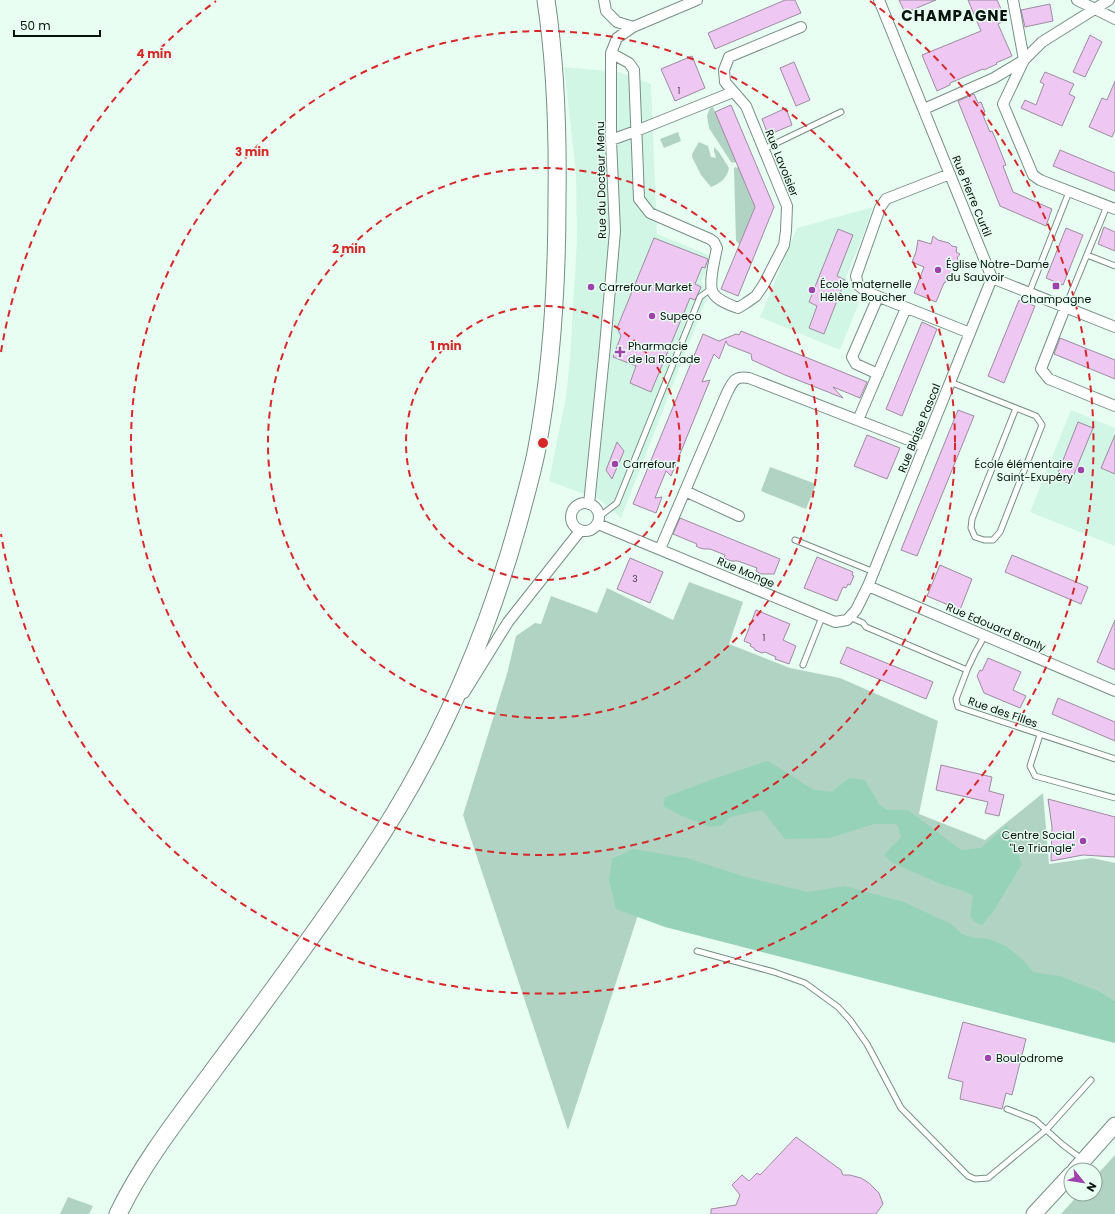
<svg xmlns="http://www.w3.org/2000/svg" width="1115" height="1214" viewBox="0 0 1115 1214" font-family="Poppins,sans-serif">
  <rect width="100%" height="100%" fill="#e8fef3"/>
  <path fill="#d2f6e5" d="M564,67l55,5 32,12 6,150 54,22 -9,26 4,18 -85,218 -21,-18 -51,-19 17,-84 4,-38 7,-119 -1,-67z
    M873,207l-9,26 -18,44 13,26 -19,47 -80,-33 37,-89z
    M1071,410l44,18v118l-85,-34z"/>
  <path fill="#b1d3c4" d="M713,107l23,53 -1,3 -4,-1 -22,-34 -2,-12 3,-8z
    M678,132l3,9 -17,7 -4,-9z
    M699,142l9,4 3,11 5,1 -2,-7v-4l5,5 10,16c-2,10 -8,15 -18,19l-10,-12 -9,-18v-3z
    M735,167l4,1 16,39 -15,38 -4,-4 -2,-73z
    M770,467l46,17 -10,25 -45,-18z
    M689,582l54,20 -14,42 61,24 50,10 98,43 -19,93 66,26 58,-47 6,71 43,-6 23,5v175l-476,-126 -71,218 -105,-315 44,-141 9,-38 19,-13 6,1 10,-28 46,17 10,-25 66,32z
    M1115,1155v59h-54l18,-20h16v-17z
    M68,1197l25,9 -4,8h-29z"/>
  <path fill="#96d2b8" d="M768,761l46,29 18,2 17,-14 16,2 14,24 8,6h21l53,40 20,-2 26,-23 15,39 -29,48 -11,13 -7,-3 -5,-5 3,-21 -9,-5 -23,-7 -48,-21 -9,-8 17,-18 -3,-11 -3,-2h-21l-45,14 -44,1 -23,-29 -32,7 -8,8 -13,2 -27,-11 -19,-10 2,-9 57,-21z
    M633,849l54,9 62,20 59,14 37,-6 59,16 47,22 11,10 12,4 15,1 17,7 18,15 9,11 27,4 40,16 15,9v42l-450,-116 -49,-18 -7,-29 3,-21z"/>
  <path fill="#eec7f2" stroke="#9c8b9e" d="M785,0h10l6,13 -86,36 -7,-16z
    M899,0h37l-31,13z
    M968,0h29l9,20 -8,4 14,32 -16,7 1,1 -13,6 -1,-1 -33,14v2l-13,6 -15,-36 59,-24z
    M1050,4l3,17 -28,6 -4,-17z
    M1090,35l12,7 -17,35 -12,-5z
    M692,56l13,32 -30,13 -14,-32z
    M794,62l16,38 -14,6 -16,-38z
    M1045,72l29,12 -5,10 6,3 -13,29 -41,-18 4,-8 11,5 8,-21 -4,-2z
    M1115,81v49l-3,7 -23,-10 13,-29 5,2z
    M974,94l4,9 3,-1 4,10 -3,1 8,19 2,-1 4,9 10,25 -3,1 10,26 39,17 -6,17 -46,-20 -42,-105z
    M731,105l43,102 -36,89 -17,-7 34,-82 -40,-95z
    M786,108l6,17 -24,10 -6,-16z
    M1060,150l55,23v18l-62,-25z
    M1104,227l11,5v19l-17,-7z
    M1066,228l17,7 -20,50 -17,-7z
    M838,229l15,6 -16,41 8,4 -21,54 -15,-6 8,-22 -8,-4z
    M933,236l5,4 11,3 3,3 5,1 -1,5 4,2 -3,4 3,4 -7,3v14l-5,-2 -3,6h-1l-8,19 -22,-9 10,-26 -12,-5 4,-10 2,-12 13,4z
    M654,238l54,21 -3,9 -3,-1 -7,17 6,3 -3,7 -3,6 -5,-2 -39,94 -21,-9 6,-17 -23,-9 8,-21 -3,-6 1,-1 -2,-1z
    M1019,300l16,6 -31,77 -16,-7z
    M922,322l15,7 -35,87 -16,-7z
    M741,331l126,51 -7,16 -27,-11 10,11 -58,-23 -33,-15 -1,-6 -23,-9 -2,-4 -7,18 -5,-5 -12,28 8,-2 -39,96 -5,-5 -11,27 7,-1 -6,16 -23,-9 70,-170 16,7 17,-7 3,1z
    M1060,338l55,22v19l-61,-25z
    M958,410l16,6 -57,140 -16,-6z
    M1078,422l15,6 -23,56 -14,-6z
    M867,435l33,13 -13,31 -33,-13z
    M1115,435v39l-14,-6z
    M617,442l7,9 -12,28 -6,-9z
    M680,518l100,41 -6,15h-13l-5,-3 1,-3 -19,-7h-7l-7,-3 1,-3 -15,-6h-6l-4,-1 -4,-2 1,-2 -24,-10z
    M1012,555l76,32 -7,17 -76,-32z
    M817,557l36,15 -1,3 2,1 -4,9 -2,-1 -2,4 -3,-1 -6,14 -33,-13z
    M630,558l33,14 -13,31 -33,-14z
    M940,565l32,14 -12,31 -33,-14z
    M756,610l34,14 -7,16 13,6 -7,18 -14,-5 1,-2 -11,-5 -3,1 -7,-3 -1,-2 -4,-2 1,-2 -7,-3z
    M1115,620v50l-18,-8z
    M847,647l86,35 -7,17 -86,-36z
    M988,658l33,14 -8,18 13,6 -6,12 -36,-15 -7,-17 3,-6 2,1z
    M1058,698l57,24v19l-63,-27z
    M941,765l51,12 -3,14 15,4 -5,21 -14,-3 3,-11 -52,-12z
    M1048,799l67,18v40l-32,-2 -32,6 1,-34z
    M963,1022l63,17 -14,56 -6,-2 -4,16 -42,-10 3,-17 -15,-4z
    M796,1137l45,33 2,5h7l11,3 8,5 10,10 4,11 -7,10h-165v-5l25,-4 4,-10 -8,-10 10,-10 7,6 8,-8 3,2z"/>
  <g fill="none" stroke-linecap="round" stroke-linejoin="round">
    <g stroke="#768f84" stroke-width="7">
      <path id="lane" d="M764,149l77,-37
        M1087,255l28,11
        M1029,293l40,-101
        M1065,308l42,-102
        M950,382l86,34 6,9 -42,107 -7,8h-9l-9,-3 -4,-9 1,-9 44,-111
        M600,516l17,-13 83,-206 12,-9
        M795,540l79,32
        M850,617l13,6 3,4 101,43
        M985,635l-10,18 -8,17 -11,29 2,8 157,52
        M803,665l19,-48
        M1040,735l-10,31 5,10 80,22
        M697,951l77,21 31,11 33,24 12,13 17,24 34,64 67,68 7,3 13,-1 59,-49 44,-49
        M1007,1109l28,11 28,25 20,15"/>
    </g>
    <g stroke="#768f84" stroke-width="12">
      <path id="street" d="M604,0l2,11 11,11 16,5
        M879,0l113,278 123,49
        M1013,0l11,60 -21,44 30,71 7,5 75,29
        M1077,0l38,19
        M611,53l18,10 5,7 5,129 11,14 60,26 4,3 3,6c-2,10 -9,36 -4,45 5,8 17,12 25,15l8,-5 10,-7 8,-12 20,-39 2,-14 1,-25 -41,-100 -21,-24 -1,-12 5,-13 72,-30
        M924,109l70,-31 30,-18 18,-18 67,-42
        M611,140l25,-9 97,-39
        M950,174l-64,25 -6,9 -24,68 2,9 9,7 103,41
        M1065,308l-24,61 8,10 66,27
        M878,374l-22,-10 -4,-7 26,-60
        M858,420l48,-112
        M685,491l54,25
        M571 517a14 14 0 1 1 28 0a14 14 0 1 1-28 0Z
        M589,504l16,-158 10,-115 -4,-91v-87l6,-15 16,-11 64,-27
        M598,524l237,98 12,-2 9,-10 12,-24 124,-308
        M660,549l66,-154c6,-12 8,-20 23,-17l175,68
        M868,586l247,105
        M464,693l44,-71 72,-91"/>
    </g>
    <g stroke="#768f84" stroke-width="17">
      <path id="secondary" d="M1075,1170l40,-45
        M1034,1214l37,-40"/>
    </g>
    <g stroke="#768f84" stroke-width="19">
      <path id="primary" d="M118,1214c26,-54 65,-102 100,-150 51,-68 101,-136 148,-206 69,-102 119,-216 152,-334 6,-23 13,-47 18,-71 16,-83 21,-169 21,-253 1,-67 -1,-134 -11,-200"/>
    </g>
    <use href="#lane" stroke="#fff" stroke-width="5"/>
    <use href="#street" stroke="#fff" stroke-width="10"/>
    <use href="#secondary" stroke="#fff" stroke-width="15"/>
    <use href="#primary" stroke="#fff" stroke-width="17"/>
  </g>
  <g fill="none" stroke="#d62828" stroke-width="2" stroke-dasharray="7 5">
    <circle cx="543" cy="443" r="137"/>
    <circle cx="543" cy="443" r="275"/>
    <circle cx="543" cy="443" r="412"/>
    <path d="M1 352A550 550 0 0 1 216 1M870 1A550 550 0 1 1 1 534"/>
  </g>
  <g fill="#9f42ab" stroke="#e8fef3" stroke-width="1.5">
    <circle cx="938" cy="270" r="4"/>
    <rect x="1052" y="282" width="8" height="8" rx="2"/>
    <circle cx="591" cy="287" r="4"/>
    <circle cx="812" cy="290" r="4"/>
    <circle cx="652" cy="316" r="4"/>
    <path d="M618 346h4v4h4v4h-4v4h-4v-4h-4v-4h4z"/>
    <circle cx="615" cy="464" r="4"/>
    <circle cx="1081" cy="470" r="4"/>
    <circle cx="1083" cy="841" r="4"/>
    <circle cx="988" cy="1058" r="4"/>
  </g>
  <g text-anchor="middle" stroke-width="3" stroke-linejoin="round" paint-order="stroke">
    <g font-size="9" fill="#423f47">
      <text x="679" y="94">1</text>
      <text x="635" y="582">3</text>
      <text x="764" y="641">1</text>
    </g>
    <g font-size="11" fill="#08120e" stroke="#e8fef3">
      <text transform="translate(782 163) rotate(68)" y="4">Rue Lavoisier</text>
      <text transform="translate(601 180) rotate(-91)" y="4">Rue du Docteur Menu</text>
      <text transform="translate(972 196) rotate(68)" y="4">Rue Pierre Curtil</text>
      <text transform="translate(919 428) rotate(-68)" y="4">Rue Blaise Pascal</text>
      <text transform="translate(746 572) rotate(23)" y="4">Rue Monge</text>
      <text transform="translate(996 627) rotate(23)" y="4">Rue Edouard Branly</text>
      <text transform="translate(1003 712) rotate(19)" y="4">Rue des Filles</text>
    </g>
    <g font-size="11" fill="#08120e" stroke="#e8fef3" text-anchor="start">
      <text x="946" y="268">Église Notre-Dame<tspan x="946" dy="13">du Sauvoir</tspan></text>
      <text x="820" y="288">École maternelle<tspan x="820" dy="13">Hélène Boucher</tspan></text>
      <text x="599" y="291">Carrefour Market</text>
      <text x="1056" y="303" text-anchor="middle">Champagne</text>
      <text x="660" y="320">Supeco</text>
      <text x="628" y="350">Pharmacie<tspan x="628" dy="13">de la Rocade</tspan></text>
      <text x="623" y="468">Carrefour</text>
      <text x="1073" y="468" text-anchor="end">École élémentaire<tspan x="1073" dy="13">Saint-Exupéry</tspan></text>
      <text x="1075" y="839" text-anchor="end">Centre Social<tspan x="1075" dy="13">"Le Triangle"</tspan></text>
      <text x="996" y="1062">Boulodrome</text>
    </g>
    <g font-size="15" font-weight="bold" letter-spacing="1" fill="#08120e" stroke="#e8fef3">
      <text x="955" y="21">CHAMPAGNE</text>
    </g>
  </g>
  <circle cx="543" cy="443" r="6" fill="#d62828" stroke="#e8fef3" stroke-width="2"/>
  <g font-size="12" text-anchor="middle" font-weight="bold" fill="#d62828" stroke="#e8fef3" stroke-width="3" stroke-linejoin="round" paint-order="stroke">
    <text x="154" y="58">4 min</text>
    <text x="252" y="156">3 min</text>
    <text x="349" y="253">2 min</text>
    <text x="446" y="350">1 min</text>
  </g>
  <g transform="translate(1083 1182) rotate(120)"><circle r="19" fill="#e8fef3" stroke="#8ea097"/>
  <path d="M0-3L7 15L0 10L-7 15Z" fill="#9f42ab"/>
  <text y="-6" font-size="11" font-weight="bold" text-anchor="middle" fill="#08120e">N</text>
  </g>
  <path d="M14 30v6h86v-6" fill="none" stroke="#08120e" stroke-width="2"/>
  <text x="20" y="30" font-size="12" fill="#08120e" stroke="#e8fef3" stroke-width="3" paint-order="stroke">50 m</text>
</svg>
